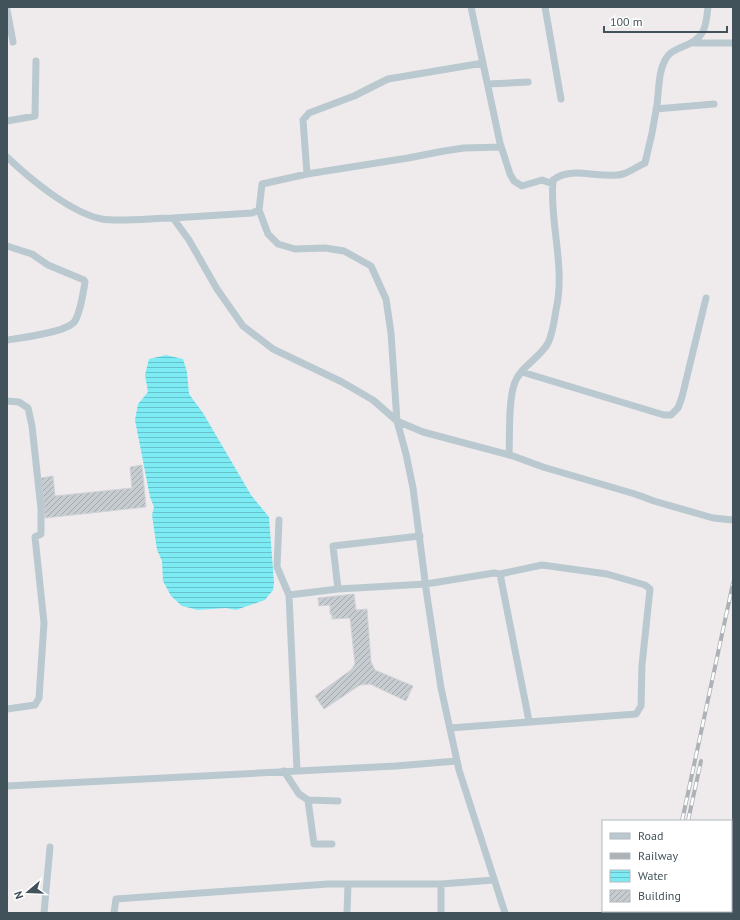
<svg xmlns="http://www.w3.org/2000/svg" width="740" height="920" viewBox="0 0 740 920" font-family="'PT Sans',sans-serif">
  <defs>
    <pattern id="water-rules" width="6" height="5" patternUnits="userSpaceOnUse"><rect width="6" height="5" fill="#7debf3"/><path d="M0 2.5h6" fill="none" stroke="#68c1c8"/></pattern>
    <pattern id="building-hatch" width="6" height="6" patternUnits="userSpaceOnUse"><rect width="6" height="6" fill="#c7ccd1"/><path d="M-1 1l2-2M0 6l6-6M5 7l2-2" fill="none" stroke="#a3a8ad"/></pattern>
  </defs>
  <rect width="100%" height="100%" fill="#efebec"/>
  <path fill="url(#water-rules)" d="M166,355l17,4 4,13 2,22 14,19 48,82 18,22 5,66 -1,7 -8,10 -29,10 -10,-2 -28,2 -16,-4 -11,-10 -8,-15 -1,-20 -5,-11 -5,-35 2,-8 -4,-10 -15,-77 3,-16 10,-12 -3,-17 4,-16z"/>
  <path fill="url(#building-hatch)" stroke="#cfd3d8" d="M142,465l4,42 -101,11 -4,-40 12,-2 2,20 77,-8 -2,-21z
    M354,594l2,16 11,-1 4,53 4,8 38,16 -7,15 -36,-17 -10,1 -36,24 -9,-13 36,-26 4,-6 -5,-46 -18,1v-4l-2,-1v-9l-11,1 -1,-8z"/>
  <g fill="none" stroke-linecap="round" stroke-linejoin="round">
    <path stroke="#bac9d0" stroke-width="7" d="M471,7l29,136 10,31 4,7 8,5 20,-6 11,4
      M545,7l16,92
      M7,10l6,32
      M694,43h39
      M488,84l40,-2
      M656,109l58,-5
      M7,121l28,-5 1,-55
      M501,147l-37,1 -20,3 -36,7 -101,16 -45,10 -3,26 9,24 10,10 17,5 30,-1 19,3 27,15 15,33 5,34 6,88 26,11 90,24 30,11 92,27 19,7 59,17 20,2
      M7,157c23,22 64,56 95,62 18,3 52,-1 71,-1l16,22 28,49 26,37 30,23 69,33 31,18 24,21 9,33 7,34 14,108 14,92 18,82 46,143
      M307,174l-4,-54 6,-7 45,-17 34,-17 95,-16
      M173,218l79,-5 7,-3
      M7,246l25,8 16,11 36,15 1,2c-2,12 -4,28 -10,39 -7,11 -54,17 -68,19
      M522,372l142,43h7l7,-7 4,-11 24,-99
      M7,401l12,1 9,6 4,18 9,83v25l-6,3 9,86 -5,75 -4,7 -28,4
      M509,455c1,-19 -1,-55 6,-73 6,-16 25,-24 33,-39 5,-10 6,-22 8,-33 10,-44 -7,-88 -3,-130 19,-15 48,0 70,-6 7,-2 15,-8 22,-11 5,-19 9,-38 12,-58 2,-15 1,-35 10,-48 3,-5 10,-8 15,-10 22,-8 24,-18 26,-40
      M279,520l-2,47 12,28 8,175
      M500,574l29,147
      M338,589l88,-5 68,-11 6,1 42,-9 65,9 38,11 5,4 -8,76 -1,41 -5,8 -186,14
      M289,595l49,-6 -5,-43 87,-10
      M284,771l15,23 9,6 6,44h18
      M7,786l389,-20 61,-5
      M308,800l30,1
      M441,884v29
      M44,913l6,-66
      M114,913l2,-14 212,-15h113l53,-4
      M347,913l1,-29"/>
    <g stroke="#adb2b7" stroke-width="4">
      <path id="rail" d="M682,821l51,-238
        M688,821l13,-60
        M668,913l1,-2"/>
    </g>
    <use href="#rail" stroke="#fff" stroke-width="2.5" stroke-dasharray="8" stroke-linecap="butt"/>
  </g>
  <rect width="740" height="920" fill="none" stroke="#42525a" stroke-width="16"/>
  <rect x="602" y="820" width="130" height="92" fill="#ffffff" stroke="#b3babd"/>
  <rect x="610" y="833" width="20" height="6" fill="#bac9d0" stroke="#b3babd"/>
  <text x="638" y="840" font-size="12" fill="#42525a">Road</text>
  <rect x="610" y="853" width="20" height="6" fill="#adb2b7" stroke="#b3babd"/>
  <text x="638" y="860" font-size="12" fill="#42525a">Railway</text>
  <rect x="610" y="870" width="20" height="12" fill="url(#water-rules)" stroke="#b3babd"/>
  <text x="638" y="880" font-size="12" fill="#42525a">Water</text>
  <rect x="610" y="890" width="20" height="12" fill="url(#building-hatch)" stroke="#b3babd"/>
  <text x="638" y="900" font-size="12" fill="#42525a">Building</text>
  <g transform="translate(28 892) rotate(251)" stroke="#ffffff" stroke-width="3" paint-order="stroke">
  <path d="M0-3L7 15L0 10L-7 15Z" fill="#42525a"/>
  <text y="-6" font-size="11" font-weight="bold" text-anchor="middle" fill="#42525a">N</text>
  </g>
  <path d="M604 26v6h123v-6" fill="none" stroke="#42525a" stroke-width="2"/>
  <text x="610" y="26" font-size="12" fill="#42525a" stroke="#ffffff" stroke-width="3" paint-order="stroke">100 m</text>
</svg>
